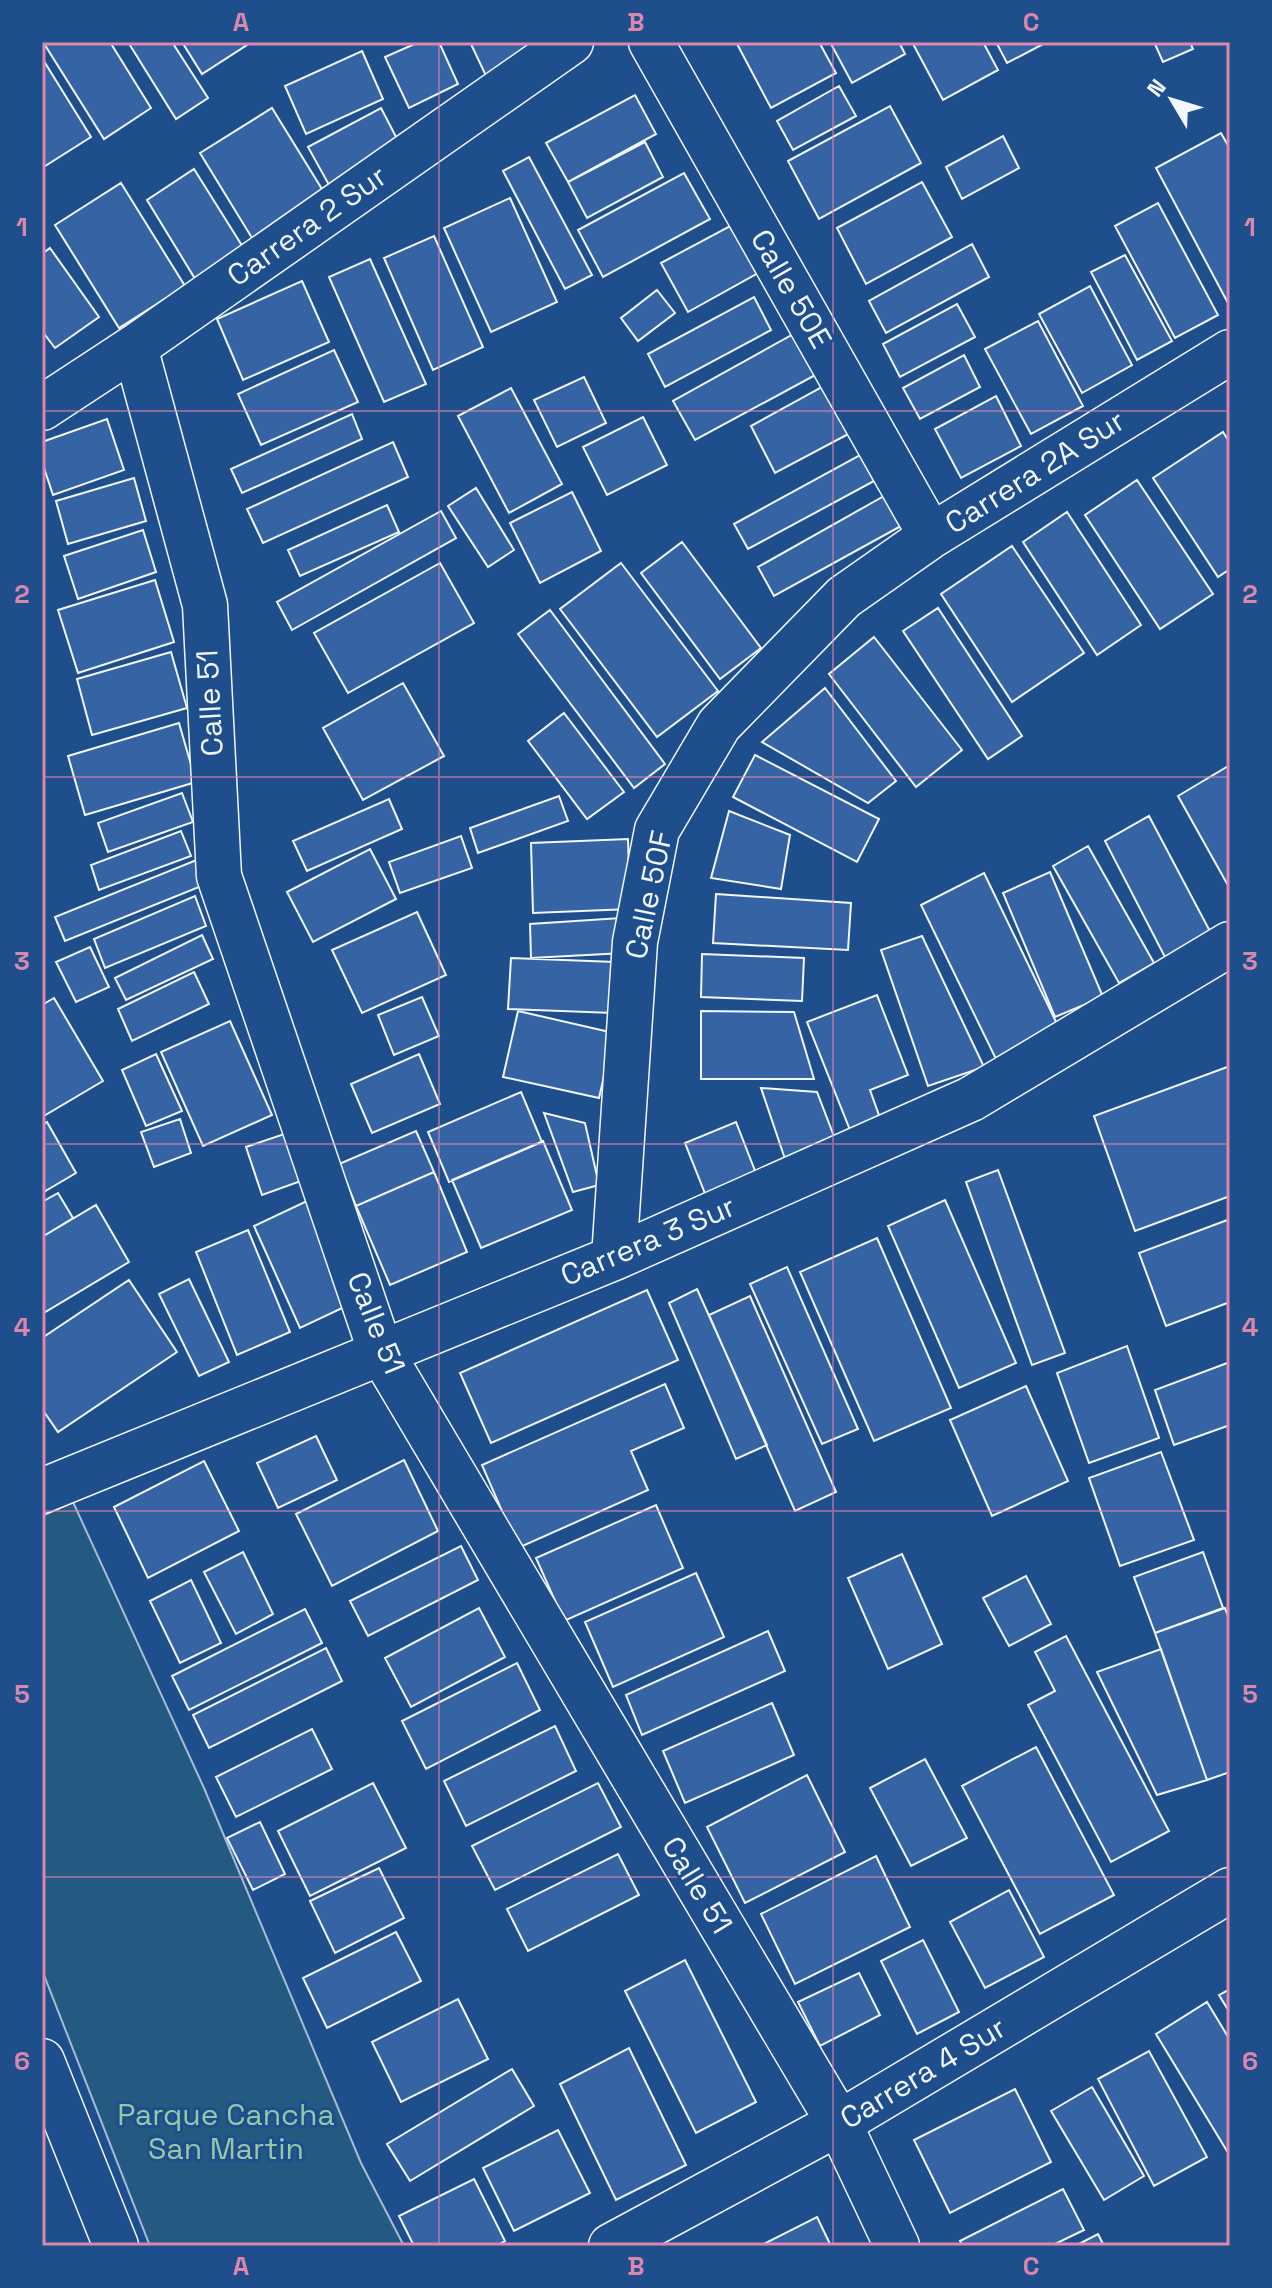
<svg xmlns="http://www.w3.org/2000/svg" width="1272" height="2288" viewBox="0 0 1272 2288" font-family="'Space Grotesk',sans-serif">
  <rect width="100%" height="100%" fill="#1f4e8c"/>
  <path fill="#245a82" stroke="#a8bbd7" stroke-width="2" d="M73,1502l131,286 157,375 43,83h-254l-108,-276v-454z"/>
  <path fill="#3563a3" stroke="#f2f6ff" stroke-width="2" d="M43,42h67l41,66 -47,31z
    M128,42h44l36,56 -32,21z
    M182,42h67l1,1 -48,31z
    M419,42h20l19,42 -49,24 -24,-51z
    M470,42h88l-71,36z
    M736,42h83l17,31 -65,35z
    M830,42h69l6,12 -53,29z
    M912,42h71l15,28 -55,30z
    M996,42h51l-40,21z
    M1154,42h36l3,7 -30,13z
    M362,51l21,48 -77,35 -21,-48z
    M42,58l49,79 -49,31z
    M839,86l17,30 -63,34 -16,-29z
    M635,95l21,39 -88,48 -22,-39z
    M890,106l31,57 -102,56 -31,-58z
    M272,108l53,86 -73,44 -52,-85z
    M381,108l25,48 -72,38 -26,-47z
    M1221,133l9,16 -1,156 -73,-137z
    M1003,136l16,32 -57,31 -16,-32z
    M645,142l18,35 -76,41 -19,-36z
    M529,157l63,118 -27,14 -62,-118z
    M194,169l52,83 -49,30 -50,-82z
    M684,173l26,46 -107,58 -25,-47z
    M922,182l30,55 -86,47 -29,-56z
    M121,183l64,103 -66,42 -64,-103z
    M510,198l47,104 -66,30 -47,-104z
    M1158,203l60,112 -43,23 -60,-112z
    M732,225l26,48 -70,39 -27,-49z
    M434,236l49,111 -50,23 -49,-112z
    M972,244l17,33 -103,56 -17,-32z
    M50,248l49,69 -44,31 -13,-17v-77z
    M1125,255l47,86 -35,19 -46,-88z
    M370,259l56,125 -42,18 -55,-125z
    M302,281l27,61 -86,38 -26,-61z
    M1090,286l42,79 -50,28 -43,-79z
    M657,290l18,23 -37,28 -17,-23z
    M754,297l17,33 -106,57 -17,-33z
    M957,304l18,33 -75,40 -17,-33z
    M1038,321l45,85 -52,28 -46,-85z
    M797,332l22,41 -124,67 -22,-39z
    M334,350l24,52 -97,43 -23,-51z
    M964,355l16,32 -60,32 -17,-31z
    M584,377l22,46 -49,24 -23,-47z
    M829,383l25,48 -79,42 -24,-47z
    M511,388l51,96 -53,29 -51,-97z
    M996,396l25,50 -60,32 -26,-49z
    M352,414l10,25 -120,54 -11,-24z
    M643,417l24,48 -60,30 -24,-48z
    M107,419l17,51 -71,25 -11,-33v-20z
    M1223,432l7,11v126l-12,8 -65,-99z
    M393,442l15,35 -145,66 -16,-34z
    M860,455l14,26 -126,68 -14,-25z
    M134,478l12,43 -78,23 -12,-43z
    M1137,480l76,114 -53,35 -75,-114z
    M476,488l38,62 -26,17 -40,-61z
    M572,492l29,59 -61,32 -30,-60z
    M884,496l17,30 -127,70 -16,-29z
    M387,505l12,27 -99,44 -12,-26z
    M441,511l15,27 -164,92 -15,-28z
    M1067,512l74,113 -44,30 -74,-113z
    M143,530l13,42 -78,27 -14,-43z
    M682,542l79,106 -41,31 -79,-106z
    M1012,546l72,107 -72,49 -71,-108z
    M440,563l34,60 -126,70 -34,-60z
    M621,563l97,128 -61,46 -97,-128z
    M155,580l19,62 -96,31 -20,-63z
    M938,608l84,128 -34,23 -85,-128z
    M550,610l115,154 -31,24 -116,-154z
    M874,637l88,113 -46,37 -87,-113z
    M171,652l16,56 -95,27 -15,-56z
    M403,683l41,73 -81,44 -40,-72z
    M825,688l71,93 -28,22 -106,-61z
    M564,713l60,79 -37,27 -59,-78z
    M179,723l17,59 -111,33 -17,-59z
    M755,755l124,64 -22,43 -124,-65z
    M1230,765v124l-52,-93z
    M182,793l11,29 -85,30 -10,-29z
    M559,796l9,25 -90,32 -8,-25z
    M389,799l13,30 -95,42 -14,-30z
    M729,811l61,24 -9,54 -70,-11z
    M1149,816l64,121 -46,24 -62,-120z
    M181,831l10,25 -92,34 -8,-25z
    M461,836l11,32 -72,25 -11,-31z
    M628,839l2,70 -97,4 -2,-70z
    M1088,846l66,117 -35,20 -66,-117z
    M370,849l26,50 -83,43 -26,-50z
    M199,859l10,24 -144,58 -10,-24z
    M1050,872l53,125 -48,20 -52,-124z
    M984,873l75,155 -63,31 -75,-154z
    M716,894l135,9 -3,47 -135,-7z
    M195,896l11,30 -101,42 -11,-29z
    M417,912l29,63 -84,38 -30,-63z
    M621,918l3,35 -93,5 -1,-34z
    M202,935l11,24 -87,41 -11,-22z
    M922,936l62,131 -56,19 -47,-136z
    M90,947l19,40 -33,15 -20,-40z
    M702,954l102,4 -2,43 -101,-4z
    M511,958l104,4 -2,51 -105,-4z
    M194,972l15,32 -77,37 -14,-32z
    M877,995l31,80 -38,15 10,28 -30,12 -43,-108z
    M422,997l17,39 -45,19 -16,-40z
    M54,998l49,83 -61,36v-112z
    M518,1011l96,22 -15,65 -96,-21z
    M701,1011l93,1 20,67h-113z
    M230,1021l42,94 -69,31 -42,-94z
    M156,1054l26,57 -36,15 -24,-56z
    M419,1054l21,50 -68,29 -21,-49z
    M1230,1066v130l-95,35 -41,-115z
    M761,1088l56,4 18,47 -50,20z
    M521,1092l21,50 -93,40 -21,-50z
    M544,1113l41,10 14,62 -26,7z
    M180,1119l11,34 -37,14 -13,-35z
    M47,1122l29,51 -34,20v-69z
    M736,1122l21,54 -51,20 -21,-53z
    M299,1129l16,47 -53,19 -16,-48z
    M416,1131l18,41 -78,34 -17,-42z
    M543,1141l29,69 -91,38 -29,-68z
    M998,1170l67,183 -33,12 -66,-183z
    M434,1172l33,80 -77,33 -34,-79z
    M58,1193l15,25 -31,19v-35z
    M309,1200l46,102 -55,26 -46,-102z
    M945,1200l71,163 -57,25 -71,-162z
    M96,1205l33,57 -87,52v-77z
    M1230,1219v83l-64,24 -27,-73z
    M248,1230l42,102 -53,23 -41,-103z
    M877,1238l74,170 -77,33 -74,-169z
    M787,1267l71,162 -36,15 -72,-160z
    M189,1279l40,83 -30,14 -40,-82z
    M129,1280l48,72 -119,80 -16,-23v-71z
    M697,1289l70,156 -31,14 -67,-156z
    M647,1290l31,70 -187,83 -31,-70z
    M750,1296l86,196 -41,19 -86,-196z
    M1127,1346l32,92 -70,25 -32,-90z
    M1230,1362v63l-56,20 -19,-55z
    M665,1384l19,44 -53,23 17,39 -130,58 -36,-83z
    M1026,1386l42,95 -76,35 -42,-96z
    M316,1436l21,44 -59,28 -21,-45z
    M1161,1452l33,88 -74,26 -31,-88z
    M404,1460l34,71 -106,55 -36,-72z
    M204,1461l35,70 -91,47 -34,-71z
    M656,1505l27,63 -119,53 -28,-63z
    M461,1546l17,34 -110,56 -18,-35z
    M243,1552l30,62 -37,20 -32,-62z
    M1203,1552l20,56 -68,25 -21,-56z
    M902,1554l40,90 -54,25 -40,-91z
    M696,1573l28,64 -111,50 -28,-65z
    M1026,1576l25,48 -42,22 -26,-48z
    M191,1580l30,63 -41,20 -30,-62z
    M479,1608l26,49 -94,50 -26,-49z
    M1225,1608l5,14v150l-23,8 -52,-147z
    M305,1609l17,34 -133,67 -17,-34z
    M768,1631l17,40 -143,64 -16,-40z
    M1066,1636l103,195 -58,31 -83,-157 27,-14 -20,-39z
    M326,1648l16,33 -133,67 -16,-33z
    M1161,1649l46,131 -50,15 -60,-123z
    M517,1663l23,47 -114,59 -24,-48z
    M772,1703l22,52 -109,48 -22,-52z
    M555,1726l21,45 -110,55 -22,-45z
    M312,1729l20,40 -96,48 -20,-40z
    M1036,1747l78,148 -74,39 -78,-148z
    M925,1759l42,79 -56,28 -41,-78z
    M807,1775l38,77 -100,51 -38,-76z
    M373,1783l33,65 -96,48 -32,-65z
    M598,1783l23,44 -126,63 -23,-44z
    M260,1822l25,52 -32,16 -26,-52z
    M618,1854l21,41 -111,56 -21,-42z
    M876,1856l34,71 -115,57 -34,-70z
    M379,1868l25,50 -69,35 -25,-52z
    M1009,1890l35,67 -59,31 -35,-66z
    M396,1932l25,49 -94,47 -24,-50z
    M923,1940l36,72 -42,22 -36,-73z
    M685,1960l71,142 -60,31 -71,-142z
    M859,1973l21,42 -60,31 -22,-44z
    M1230,1989v24l-11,-18z
    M458,1999l30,60 -87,43 -29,-60z
    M1207,2002l23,38v116l-74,-122z
    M629,2048l57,117 -70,35 -56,-116z
    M1149,2051l58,106 -53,29 -56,-107z
    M512,2069l22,37 -124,75 -23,-37z
    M1092,2087l52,89 -40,24 -53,-89z
    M1015,2089l36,73 -101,51 -36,-73z
    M558,2130l32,63 -76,38 -31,-63z
    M474,2179l31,62 -9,5h-82l-15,-30z
    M1063,2189l21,41 -33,16h-88l-3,-5z
    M817,2217l14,29h-71z
    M1098,2234l6,12h-29z"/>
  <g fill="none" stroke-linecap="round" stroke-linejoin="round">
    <g stroke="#f2f6ff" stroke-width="47">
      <path id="street" d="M651,42l280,494
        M135,347l70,258 14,271 161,474 459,773 58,123
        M42,408l93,-61 436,-305
        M614,1258l21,-316 22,-112 62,-105 125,-128 87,-61 299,-184
        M42,1491l572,-233 357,-159 259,-155
        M611,2246l228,-123 391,-233"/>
    </g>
    <g stroke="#f2f6ff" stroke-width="47">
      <path id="secondary" d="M42,2061l74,185"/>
    </g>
    <use href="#street" stroke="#1f4e8c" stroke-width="44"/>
    <use href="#secondary" stroke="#1f4e8c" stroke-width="44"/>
  </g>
  <path fill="none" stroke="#da87ad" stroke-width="2" stroke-opacity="0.55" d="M439,42v2204M833,42v2204M42,411h1188M42,777h1188M42,1144h1188M42,1511h1188M42,1877h1188"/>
  <g text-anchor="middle" stroke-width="6" stroke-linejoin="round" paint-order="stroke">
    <g font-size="30" fill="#f2f6ff" stroke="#1f4e8c">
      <text transform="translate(307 226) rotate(-35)" y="10">Carrera 2 Sur</text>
      <text transform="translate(791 289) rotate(60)" y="10">Calle 50E</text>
      <text transform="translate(1035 472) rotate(-32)" y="10">Carrera 2A Sur</text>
      <text transform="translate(210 703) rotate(-93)" y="10">Calle 51</text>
      <text transform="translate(649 895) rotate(-78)" y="10">Calle 50F</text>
      <text transform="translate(648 1241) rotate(-23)" y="10">Carrera 3 Sur</text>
      <text transform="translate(376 1323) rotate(68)" y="10">Calle 51</text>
      <text transform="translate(697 1885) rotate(59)" y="10">Calle 51</text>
      <text transform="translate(923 2073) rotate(-31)" y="10">Carrera 4 Sur</text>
    </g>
    <g font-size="30" fill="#97c8a6" stroke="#1f4e8c">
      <text x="226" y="2125">Parque Cancha<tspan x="226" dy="34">San Martin</tspan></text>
    </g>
  </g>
  <rect width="1272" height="2288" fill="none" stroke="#1f4e8c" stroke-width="88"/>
  <g transform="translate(1172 100) rotate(308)" stroke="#1f4e8c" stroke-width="6" paint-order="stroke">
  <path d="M0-6L14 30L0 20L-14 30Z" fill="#f2f6ff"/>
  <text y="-12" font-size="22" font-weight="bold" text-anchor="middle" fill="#f2f6ff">N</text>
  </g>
  <rect x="44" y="44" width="1184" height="2200" fill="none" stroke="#da87ad" stroke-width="3"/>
  <g font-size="26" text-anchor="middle" font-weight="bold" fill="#da87ad">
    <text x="241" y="31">A</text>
    <text x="636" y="31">B</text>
    <text x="1031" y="31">C</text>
    <text x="22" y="236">1</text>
    <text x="1250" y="236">1</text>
    <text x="22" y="603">2</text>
    <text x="1250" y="603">2</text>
    <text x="22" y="970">3</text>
    <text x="1250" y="970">3</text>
    <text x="22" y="1336">4</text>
    <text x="1250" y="1336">4</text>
    <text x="22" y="1703">5</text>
    <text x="1250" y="1703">5</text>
    <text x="22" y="2070">6</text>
    <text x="1250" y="2070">6</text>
    <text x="241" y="2275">A</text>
    <text x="636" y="2275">B</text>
    <text x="1031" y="2275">C</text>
  </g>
</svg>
